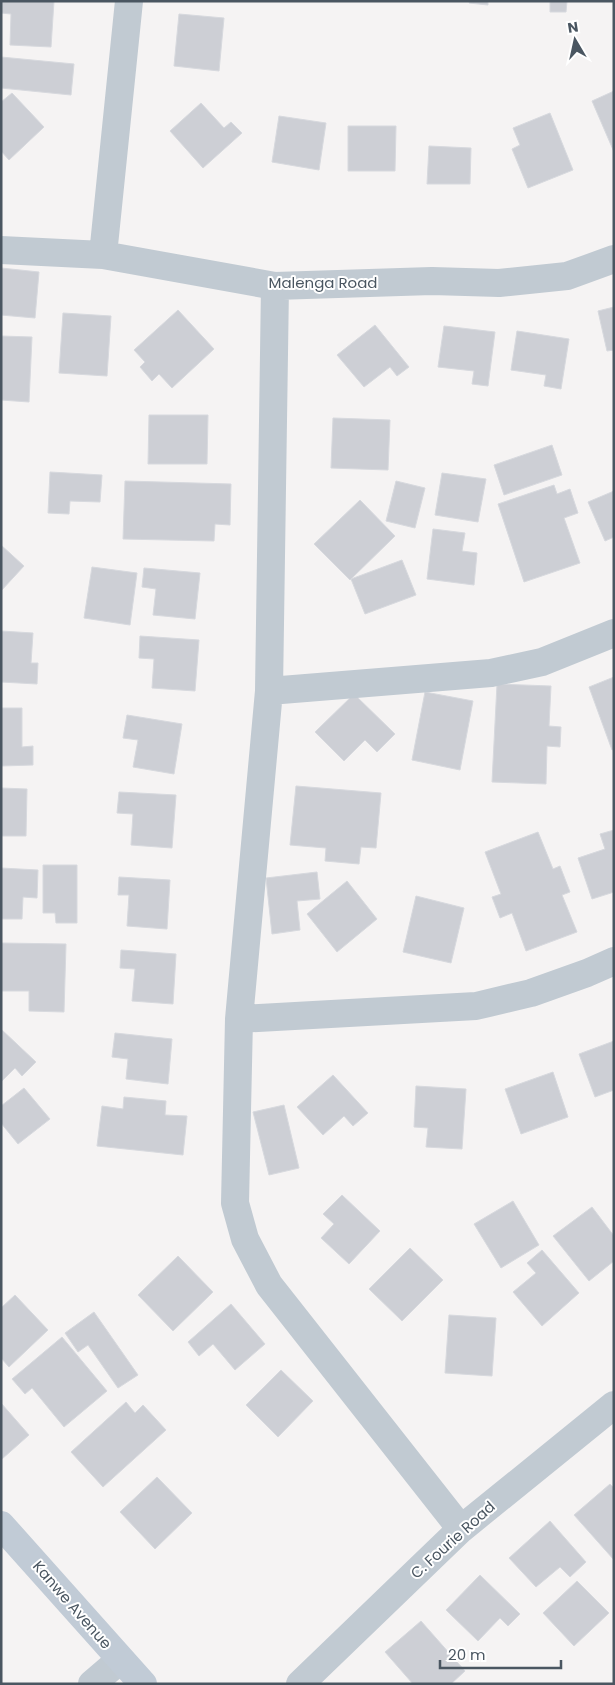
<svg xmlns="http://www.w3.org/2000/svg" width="615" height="1685" viewBox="0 0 615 1685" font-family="Poppins,sans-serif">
  <rect width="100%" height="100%" fill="#f5f3f3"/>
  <path fill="#cdcfd5" stroke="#d7d9de" d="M1,1h53l-3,46 -41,-2 1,-31 -10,-1z
    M470,1h18v4l-19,-2z
    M550,1h17l-1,11h-16z
    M179,14l45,4 -5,53 -45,-5z
    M1,57l73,7 -3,31 -70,-7z
    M614,91v61l-22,-51z
    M12,93l32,34 -35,33 -8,-9v-49z
    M201,103l23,25 7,-6 11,11 -39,35 -33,-37z
    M550,113l23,57 -45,18 -16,-39 8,-4 -7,-17z
    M279,116l47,7 -7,47 -47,-8z
    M348,126h48l-1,45h-47z
    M429,146l42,2 -1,36h-43z
    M1,268l38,4 -4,46 -34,-3z
    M614,307v43l-7,1 -9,-40z
    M178,310l36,39 -42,39 -13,-14 -7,7 -12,-14 5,-5 -11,-12z
    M63,313l48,3 -4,60 -48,-3z
    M375,325l34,42 -12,9 -7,-9 -26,20 -27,-32z
    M444,326l51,6 -7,54 -16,-2 2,-13 -36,-4z
    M517,331l52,8 -8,50 -17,-3 2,-11 -35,-5z
    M1,336l31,1 -3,65 -28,-2z
    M149,415h59l-1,49h-59z
    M333,418l57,2 -2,50 -57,-2z
    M552,445l10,30 -58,20 -10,-30z
    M50,472l52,3 -2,27 -30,-1 -1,13 -21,-1z
    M442,473l44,6 -8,43 -43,-7z
    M125,481l106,3 -1,41 -15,-1 -1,17 -91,-2z
    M396,481l29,7 -10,40 -29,-7z
    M554,485l3,9 13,-5 8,24 -14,5 16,45 -56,19 -26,-78z
    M614,491v46l-9,4 -17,-39z
    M360,500l35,36 -45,44 -36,-36z
    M433,529l32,4 -3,18 15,2 -3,32 -47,-6z
    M1,545l23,21 -23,25z
    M402,560l14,35 -51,19 -14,-35z
    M92,567l45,6 -7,52 -46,-7z
    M144,568l56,5 -5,46 -42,-4 3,-26 -14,-2z
    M1,631l32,2 -2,30h7l-1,21 -36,-2z
    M140,636l59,4 -4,51 -43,-3 2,-29 -15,-1z
    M614,677v72l-2,1 -23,-63z
    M497,684l54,2 -2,40 12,1 -1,20 -13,-1 -1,38 -54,-2z
    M425,692l48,9 -13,69 -48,-10z
    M354,694l41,40 -18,18 -12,-12 -21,21 -29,-29z
    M1,708h21v39l11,-1v19l-32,1z
    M127,715l55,9 -8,50 -41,-7 5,-27 -15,-2z
    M296,786l85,7 -5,55 -15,-1 -2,17 -34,-3 1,-13 -36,-3z
    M1,788l26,1 -1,47h-25z
    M119,792l57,3 -4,53 -41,-3 2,-31 -16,-1z
    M614,830v62l-22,7 -14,-41 27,-9 -5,-15z
    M538,832l15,37 7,-3 10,26 -8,3 15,37 -51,19 -14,-38 -12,5 -8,-21 9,-3 -16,-42z
    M43,865h34v58h-21l-1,-10h-12z
    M1,868l37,2 -1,28 -14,-1 -1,22h-21z
    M317,872l3,27 -23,2 3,29 -28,4 -6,-56z
    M119,877l51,3 -3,49 -40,-3 2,-31h-11z
    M347,881l30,38 -40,33 -30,-38z
    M416,896l48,12 -13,55 -48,-11z
    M1,943l65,1 -2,68 -35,-1v-20h-28z
    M121,950l55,4 -3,50 -41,-3 3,-32 -15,-1z
    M1,1029l35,33 -14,14 -7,-8 -14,14z
    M115,1033l57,6 -4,45 -42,-5 2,-20 -16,-2z
    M614,1041v49l-19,7 -16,-43z
    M553,1072l15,45 -47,17 -16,-45z
    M333,1075l35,38 -15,13 -9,-10 -21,19 -26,-28z
    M416,1086l50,3 -4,60 -36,-2 2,-19 -14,-1z
    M24,1088l26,31 -32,25 -17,-21v-17z
    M124,1097l42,4 -1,14 22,1 -4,39 -86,-9 5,-40 21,3z
    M284,1105l15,63 -30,7 -16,-63z
    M342,1195l38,36 -31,33 -28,-26 13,-14 -11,-10z
    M513,1201l26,44 -38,23 -27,-44z
    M592,1207l22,29v25l-25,20 -36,-45z
    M410,1248l33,32 -41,41 -33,-32z
    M542,1250l37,43 -37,33 -29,-34 23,-19 -9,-10z
    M178,1256l35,36 -40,39 -35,-36z
    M15,1295l33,35 -39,37 -8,-9v-50z
    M231,1304l34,40 -30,26 -22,-26 -14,12 -11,-14z
    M94,1312l44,63 -20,13 -30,-43 -10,7 -13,-19z
    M449,1315l47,3 -4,58 -47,-3z
    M62,1337l45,54 -43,36 -32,-39 -7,6 -13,-15z
    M281,1370l32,31 -35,36 -32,-32z
    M126,1402l9,11 8,-8 23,25 -63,57 -32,-35z
    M1,1403l28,32 -27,24 -1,-1z
    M157,1477l35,36 -37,36 -35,-37z
    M610,1484l4,4v72l-40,-45z
    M550,1521l36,41 -16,15 -10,-10 -24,20 -27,-29z
    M480,1575l40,39 -12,12 -8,-8 -22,23 -32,-31z
    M577,1581l32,32 -35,33 -31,-33z
    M421,1621l44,50 -14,13h-38l-28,-32z"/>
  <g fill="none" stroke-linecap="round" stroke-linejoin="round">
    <path stroke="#c1cad2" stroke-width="28" d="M1,250l102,5 172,31 157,-5 67,2 68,-7 47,-17
      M103,255l26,-254
      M275,286l-6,405 -30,328 -4,184 10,36 24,46 192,244
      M269,691l222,-18 51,-11 72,-29
      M239,1019l237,-13 55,-13 56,-20 27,-12
      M92,1684l28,-24
      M300,1684l161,-155 153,-124"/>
    <path stroke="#c1cbd6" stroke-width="28" d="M1,1525l142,159"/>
  </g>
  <g text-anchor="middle" stroke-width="4" stroke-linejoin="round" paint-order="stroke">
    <g font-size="15" fill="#4a5661" stroke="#fff">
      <text x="323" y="288">Malenga Road</text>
      <text transform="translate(453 1540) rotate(-42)" y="5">C. Fourie Road</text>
      <text transform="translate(72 1605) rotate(49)" y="5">Kanwe Avenue</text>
    </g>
  </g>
  <rect width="615" height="1685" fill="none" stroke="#4a5661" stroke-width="5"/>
  <g transform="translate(575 40) rotate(351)" stroke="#ffffff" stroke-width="4" paint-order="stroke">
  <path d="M0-4L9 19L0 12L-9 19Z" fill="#4a5661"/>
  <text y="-8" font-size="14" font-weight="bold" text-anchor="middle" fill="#4a5661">N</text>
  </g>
  <path d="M440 1660v8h121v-8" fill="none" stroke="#4a5661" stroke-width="2.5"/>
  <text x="448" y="1660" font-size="15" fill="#4a5661" stroke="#ffffff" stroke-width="4" paint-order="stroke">20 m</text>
</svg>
